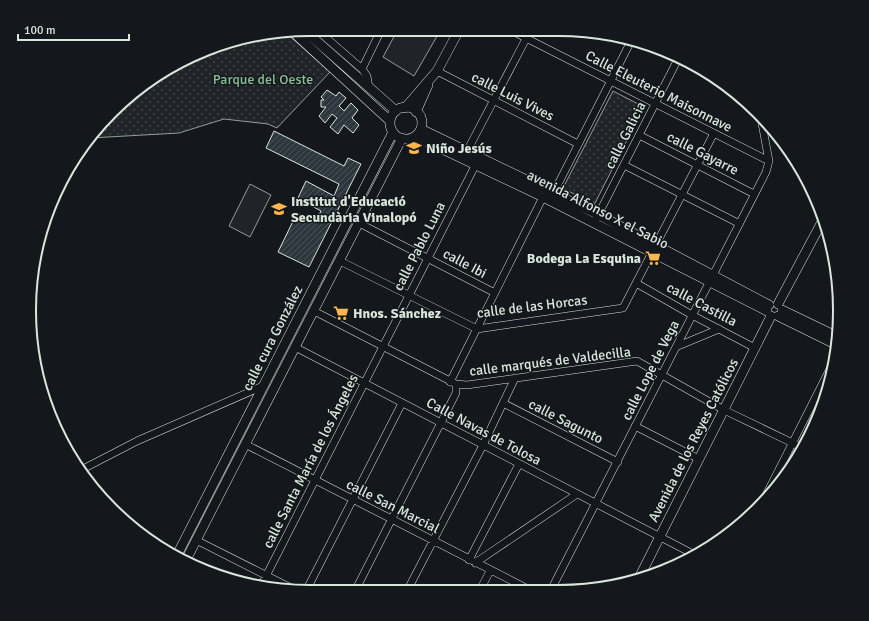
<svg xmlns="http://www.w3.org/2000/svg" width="869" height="621" viewBox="0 0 869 621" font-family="Signika,sans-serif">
  <defs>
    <pattern id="park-dots" width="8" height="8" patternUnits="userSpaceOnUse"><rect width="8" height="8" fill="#202428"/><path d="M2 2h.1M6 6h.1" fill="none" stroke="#404447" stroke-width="1.8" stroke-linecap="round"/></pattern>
    <pattern id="building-hatch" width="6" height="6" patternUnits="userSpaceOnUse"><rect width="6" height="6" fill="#2c363c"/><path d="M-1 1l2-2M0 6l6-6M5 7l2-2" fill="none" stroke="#4a5358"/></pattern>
  </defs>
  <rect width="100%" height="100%" fill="#14181c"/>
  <path fill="#202428" stroke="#939e99" d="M397,31h43l-26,45 -31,-19z
    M250,184l21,11 -21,42 -21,-11z"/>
  <path fill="url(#park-dots)" stroke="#939e99" d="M285,32l45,40 -53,56 -9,-4 -44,-5 -45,14 -89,5 9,-13 55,-49 83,-37z
    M613,91l31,16 -50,98 -31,-17z"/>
  <path fill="url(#building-hatch)" stroke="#d8e6dc" d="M327,90l9,6 3,-4 7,6 -7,8 5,5 7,-8 7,7 -6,8 7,7 -6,8 -9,-8 -6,9 -8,-7 7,-9 -5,-4 -7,9 -6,-7 7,-9h-5v-7h3l-3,-3z
    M274,131l70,35 4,-8 13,6 -52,103 -31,-15 19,-39 18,10 6,-12 -23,-13 8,-17 28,15 5,-12 -73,-36z"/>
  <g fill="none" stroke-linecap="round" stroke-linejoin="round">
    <g stroke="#d8e6dc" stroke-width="8">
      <path id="street" d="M316,29l46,40 5,7 2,12
        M516,33l253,128
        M362,69l19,-39
        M437,71l141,73
        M639,135l115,59
        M465,155l64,-122
        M624,165l114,58
        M551,198l80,-157
        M596,219l82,-160
        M359,223l136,70
        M340,261l137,68 146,-21 91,-175
        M636,283l56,32 63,33
        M314,311l142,73 11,1 170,-24 87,49 79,38
        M678,346l41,-17
        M295,347l400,208
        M450,382l93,-185
        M503,403l115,59
        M635,426l64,33
        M245,444l285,146
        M81,470l56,-29 126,-55
        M762,503l72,-142
        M196,540l101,51
        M469,560l50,-96
        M475,563l102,-69
        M261,586l217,-426
        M480,590l10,-19
        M551,590l215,-418 3,-11 -8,-43
        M306,591l96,-188
        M355,591l101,-198v-9
        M407,591l76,-146 32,-67"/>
    </g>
    <g stroke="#d8e6dc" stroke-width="10">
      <path id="secondary" d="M304,30l92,81
        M292,31l98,90
        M390 123a16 16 0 1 1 32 0a16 16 0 1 1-32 0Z
        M405,108l32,-37 21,-39
        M416,112l12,-27
        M421,129l178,86 170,90
        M415,136l128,61 224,114
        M778,304l46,-86
        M782,310l56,27
        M778,316l59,29
        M176,557l217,-425
        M185,562l217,-424
        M640,576l131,-260"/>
    </g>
    <use href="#street" stroke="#14181c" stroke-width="7"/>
    <use href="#secondary" stroke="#14181c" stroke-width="9"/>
  </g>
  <defs>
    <g id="school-bare" transform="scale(1.2)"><path d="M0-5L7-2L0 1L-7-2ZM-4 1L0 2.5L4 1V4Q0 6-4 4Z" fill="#ffb74d" stroke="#14181c" stroke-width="2.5" paint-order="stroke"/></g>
    <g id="supermarket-bare" transform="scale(1.2)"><path d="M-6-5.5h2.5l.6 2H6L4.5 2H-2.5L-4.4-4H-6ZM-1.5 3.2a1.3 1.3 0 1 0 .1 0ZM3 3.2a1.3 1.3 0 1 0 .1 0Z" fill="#ffb74d" stroke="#14181c" stroke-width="2.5" paint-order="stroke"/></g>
  </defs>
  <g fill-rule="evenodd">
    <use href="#school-bare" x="414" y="148"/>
    <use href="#school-bare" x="279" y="209"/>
    <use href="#supermarket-bare" x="653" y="258"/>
    <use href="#supermarket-bare" x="341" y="313"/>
  </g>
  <g text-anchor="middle" stroke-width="3" stroke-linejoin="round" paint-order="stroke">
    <g font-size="14" fill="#8ac095" stroke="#14181c">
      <text x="263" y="84">Parque del Oeste</text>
    </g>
    <g font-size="14" fill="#d8e6dc" stroke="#14181c">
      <text transform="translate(659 91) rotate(27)" y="5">Calle Eleuterio Maisonnave</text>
      <text transform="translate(513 96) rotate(27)" y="5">calle Luis Vives</text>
      <text transform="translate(625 135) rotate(-63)" y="5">calle Galicia</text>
      <text transform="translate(703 153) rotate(27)" y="5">calle Gayarre</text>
      <text transform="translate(598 209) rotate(27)" y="5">avenida Alfonso X el Sabio</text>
      <text transform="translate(419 246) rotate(-63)" y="5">calle Pablo Luna</text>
      <text transform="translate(465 263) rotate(28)" y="5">calle Ibi</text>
      <text transform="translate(702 304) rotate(28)" y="5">calle Castilla</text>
      <text transform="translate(532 306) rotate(-7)" y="5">calle de las Horcas</text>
      <text transform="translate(272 338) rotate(-63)" y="5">calle cura González</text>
      <text transform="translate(550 361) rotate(-7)" y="5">calle marqués de Valdecilla</text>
      <text transform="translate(650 370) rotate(-63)" y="5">calle Lope de Vega</text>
      <text transform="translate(566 421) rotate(27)" y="5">calle Sagunto</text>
      <text transform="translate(484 431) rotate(28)" y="5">Calle Navas de Tolosa</text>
      <text transform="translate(693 440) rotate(-63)" y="5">Avenida de los Reyes Católicos</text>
      <text transform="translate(310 461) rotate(-63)" y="5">calle Santa María de los Ángeles</text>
      <text transform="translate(393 506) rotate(27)" y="5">calle San Marcial</text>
    </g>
    <g font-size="14" font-weight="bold" fill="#d8e6dc" stroke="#14181c" text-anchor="start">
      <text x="426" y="153">Niño Jesús</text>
      <text x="291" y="206">Institut d'Educació<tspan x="291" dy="16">Secundària Vinalopó</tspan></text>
      <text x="641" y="263" text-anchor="end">Bodega La Esquina</text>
      <text x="353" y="318">Hnos. Sánchez</text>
    </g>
  </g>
  <path d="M0 0H869V621H0ZM310 36H559A274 274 0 0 1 833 310V311A274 274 0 0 1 559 585H310A274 274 0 0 1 36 311V310A274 274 0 0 1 310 36Z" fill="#14181c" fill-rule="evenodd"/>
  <path fill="none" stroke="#d8e6dc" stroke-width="2" d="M310 36H559A274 274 0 0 1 833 310V311A274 274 0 0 1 559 585H310A274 274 0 0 1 36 311V310A274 274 0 0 1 310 36Z"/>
  <path d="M18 34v6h111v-6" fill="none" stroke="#d8e6dc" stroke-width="2"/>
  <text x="24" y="34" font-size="12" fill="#d8e6dc" stroke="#14181c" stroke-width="3" paint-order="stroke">100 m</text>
</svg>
